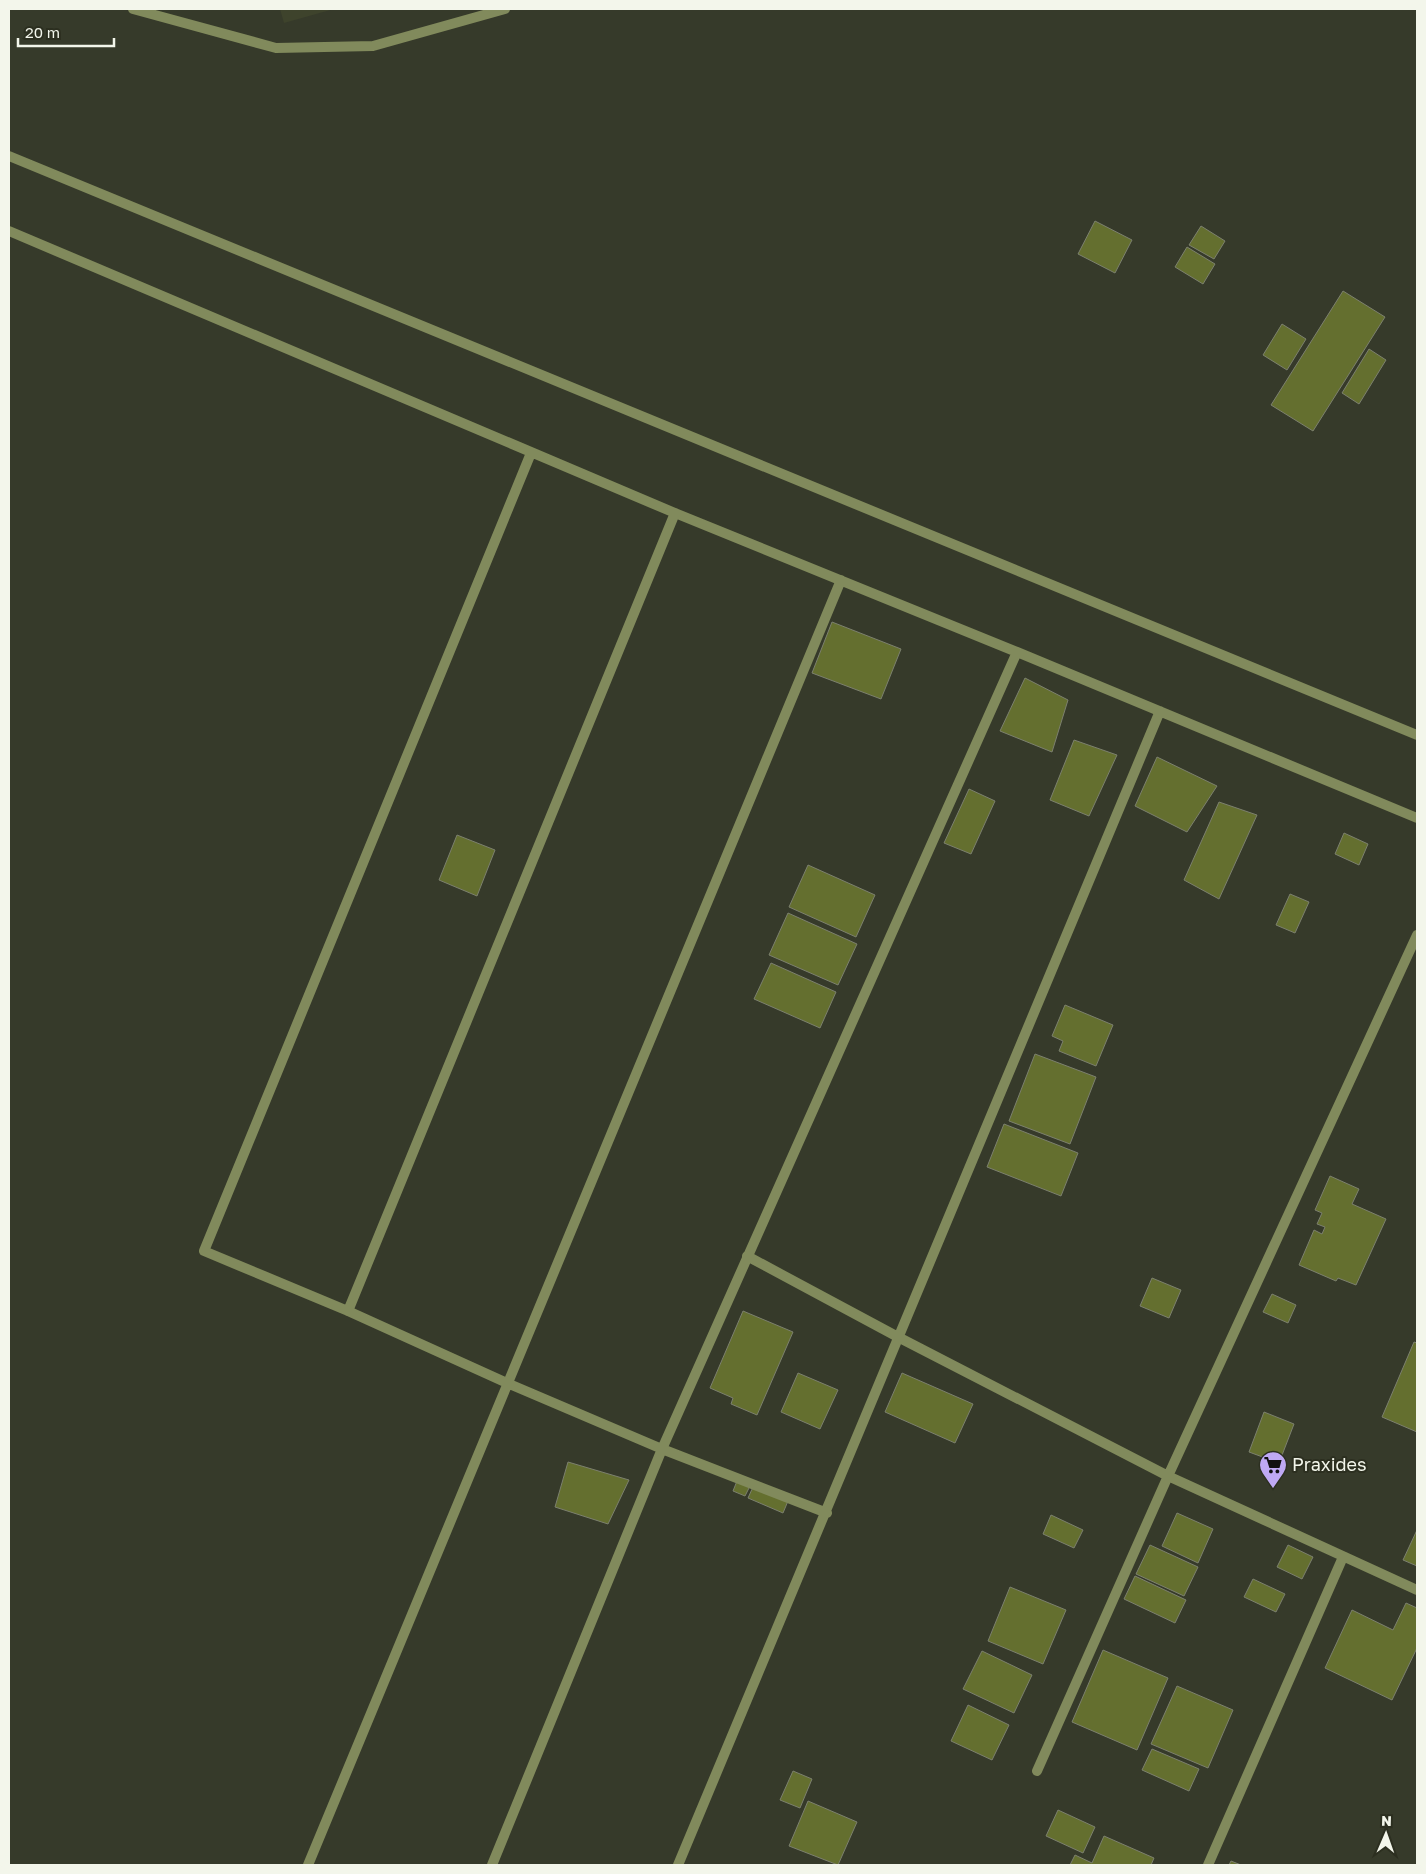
<svg xmlns="http://www.w3.org/2000/svg" width="1426" height="1874" viewBox="0 0 1426 1874" font-family="'Golos Text',sans-serif">
  <rect width="100%" height="100%" fill="#363a2a"/>
  <path fill="#3e432c" d="M280,9h54l-50,14z"/>
  <path fill="#646f2f" stroke="#7c806e" d="M1095,221l37,19 -17,33 -37,-19z
    M1201,226l24,15 -11,18 -25,-14z
    M1187,247l28,17 -12,20 -28,-17z
    M1343,291l42,26 -72,114 -42,-26z
    M1282,324l24,15 -19,31 -24,-15z
    M1369,349l17,11 -27,44 -17,-11z
    M832,622l69,27 -20,50 -69,-26z
    M1025,678l43,22 -16,52 -52,-21z
    M1074,740l43,15 -28,61 -39,-16z
    M1157,757l60,29 -30,46 -52,-26z
    M969,789l26,12 -24,53 -27,-11z
    M1219,802l38,13 -38,84 -35,-19z
    M1344,833l24,11 -9,21 -24,-11z
    M457,835l38,15 -18,46 -38,-16z
    M808,865l67,30 -19,42 -67,-30z
    M1290,894l19,8 -14,31 -19,-8z
    M788,913l69,31 -19,41 -69,-30z
    M771,963l65,29 -16,36 -66,-29z
    M1065,1005l48,20 -17,41 -37,-15 4,-10 -11,-5z
    M1035,1054l61,23 -26,67 -61,-23z
    M1004,1124l74,29 -17,43 -74,-29z
    M1330,1176l29,13 -7,15 34,15 -30,66 -18,-7 -2,3 -37,-16 15,-35 8,4 3,-7 -8,-3 5,-11 -7,-3z
    M1152,1278l29,12 -12,28 -29,-12z
    M1272,1294l24,11 -8,18 -25,-11z
    M743,1311l50,21 -36,83 -26,-11 2,-6 -23,-10z
    M1414,1342l3,1v89l-35,-15z
    M798,1373l40,17 -18,39 -39,-17z
    M902,1373l71,31 -18,39 -70,-31z
    M1264,1412l30,12 -15,39 -30,-11z
    M568,1462l61,18 -21,44 -53,-17z
    M737,1481l13,5 -5,10 -12,-5z
    M753,1487l35,14 -5,12 -35,-15z
    M1177,1513l36,16 -15,34 -36,-17z
    M1051,1515l32,15 -9,18 -31,-14z
    M1417,1530v36l-14,-6z
    M1150,1545l48,22 -14,29 -48,-22z
    M1288,1545l25,12 -11,22 -25,-12z
    M1135,1576l51,24 -11,23 -51,-24z
    M1253,1579l32,15 -9,18 -32,-15z
    M1010,1587l56,23 -23,54 -55,-23z
    M1406,1603l11,5v40l-25,52 -67,-32 27,-58 41,20z
    M1103,1650l65,28 -31,72 -65,-28z
    M982,1651l50,24 -18,38 -51,-24z
    M1177,1686l56,24 -25,58 -57,-24z
    M968,1705l41,20 -17,35 -41,-19z
    M1152,1749l47,20 -10,22 -47,-21z
    M793,1771l19,8 -12,29 -20,-8z
    M808,1801l49,21 -19,43 -49,-19z
    M1058,1810l37,17 -12,26 -37,-17z
    M1104,1836l50,22 -3,7h-81l5,-10 17,8z
    M1231,1861l10,4h-12z"/>
  <g fill="none" stroke-linecap="round" stroke-linejoin="round">
    <path stroke="#818a5c" stroke-width="10" d="M133,9l143,39 97,-2 132,-37
      M9,156l1408,579"/>
    <path stroke="#818a5c" stroke-width="10" d="M9,231l666,282 342,139 400,166
      M531,453l-327,798 144,60 159,72 155,66 165,64
      M747,1256l151,81 270,139 249,114
      M348,1311l327,-798
      M1037,1771l131,-295 249,-541
      M308,1865l533,-1285
      M492,1865l170,-416 355,-797
      M678,1865l482,-1154
      M1208,1865l135,-308"/>
  </g>
  <defs>
    <g id="supermarket-pin" transform="scale(1.4375)"><path d="M0 17L-7.5 6A9.5 9.5 0 1 1 7.5 6Z" fill="#bfa9f4" stroke="#2c2f20"/><path d="M-6-5.5h2.5l.6 2H6L4.5 2H-2.5L-4.4-4H-6ZM-1.5 3.2a1.3 1.3 0 1 0 .1 0ZM3 3.2a1.3 1.3 0 1 0 .1 0Z" fill="#111"/></g>
  </defs>
  <g fill-rule="evenodd">
    <use href="#supermarket-pin" x="1273" y="1465"/>
  </g>
  <g text-anchor="middle" stroke-width="4" stroke-linejoin="round" paint-order="stroke">
    <g font-size="18" fill="#f3f6eb" stroke="#2c2f20" text-anchor="start">
      <text x="1292" y="1471">Praxides</text>
    </g>
  </g>
  <rect width="1426" height="1874" fill="none" stroke="#f3f6eb" stroke-width="20"/>
  <g transform="translate(1386 1834) rotate(2)" stroke="#2c2f20" stroke-width="4" paint-order="stroke">
  <path d="M0-4L9 19L0 12L-9 19Z" fill="#f3f6eb"/>
  <text y="-8" font-size="14" font-weight="bold" text-anchor="middle" fill="#f3f6eb">N</text>
  </g>
  <path d="M18 38v8h96v-8" fill="none" stroke="#f3f6eb" stroke-width="2.5"/>
  <text x="25" y="38" font-size="15" fill="#f3f6eb" stroke="#2c2f20" stroke-width="4" paint-order="stroke">20 m</text>
</svg>
